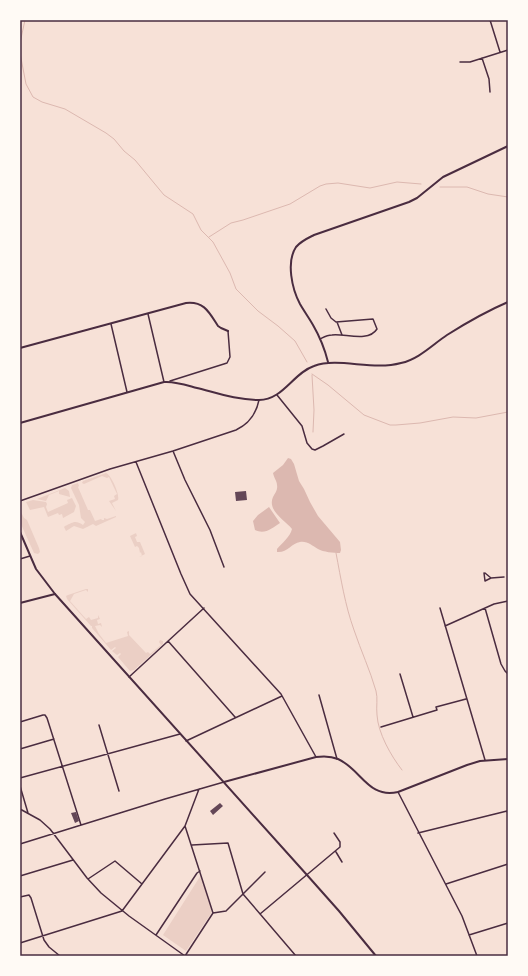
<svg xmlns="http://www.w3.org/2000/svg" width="528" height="976" viewBox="0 0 528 976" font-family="Georgia,serif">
  <rect width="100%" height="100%" fill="#f7e1d7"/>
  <path fill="#ebcfc5" d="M106,473c5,2 14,21 12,27l-6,3 4,8 -7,-10 6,-2 -1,-3 3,-2 -8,-17 -2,1 -5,-2 -18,8 -2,-1 1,-2z
    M78,483l1,3 -1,1 10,23h2l5,11 6,-2 1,1h2v-2l3,1 9,-3v1l-20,9 -3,-2 -10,5 -9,-3 -8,5 -2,-4 1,-1c9,-4 10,-6 18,-1l2,-3 -4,-4 -2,-13 -8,-17 1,-3z
    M65,488l4,3 1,6 -11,-3v-3l-10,4 -3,6 -9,-2z
    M72,498l4,8 -2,6 -11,6 -1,-4 -3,1 -1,-2 -10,4 -4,-10 -14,3 -4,-8 7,-2 13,2 1,2 -1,3 2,5 20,-9 -1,-3z
    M20,510l4,8 3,2 12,28 1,4 -2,2 -4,-1 -14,-31z
    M144,529l-8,4 1,3 -2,1 2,5h3l5,12 -6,3 3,-1 -1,-4 -1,1 -1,-5 -2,-2 -2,1 -5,-11z
    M86,589h2v3l-2,-2 -12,4 -4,7 16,18 3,-2 2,3 7,-2v-3l2,4 -3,1 1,4 3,-1 1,4 -2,-2 -5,1 4,8 7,9 22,-7 -1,-4 2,-1v4l17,18 2,-1 2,2 11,-9 -2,-3 1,-2 3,1v3l-29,26 -4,1 -12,-14 3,-3 -1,-1 -3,2 -5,-4 4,-3 -1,-1 -4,3 -19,-22v-2h-1l-24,-27 -1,-3 2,-1z
    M201,875l11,37 -26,39 -23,-16z"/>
  <path fill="#dcb8b0" d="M288,458l3,1 3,5 5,17 5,8 6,13 8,14 22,26 1,8 -1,3c-6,0 -17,-1 -22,-4 -6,-3 -10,-8 -18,-7 -8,1 -13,11 -23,10v-3c5,-6 13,-12 15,-20 -7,-9 -25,-18 -19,-32 2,-4 5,-7 4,-12 0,-4 -3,-7 -4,-12l10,-8z
    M269,507l11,16c-8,5 -15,12 -25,7l-2,-9 5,-6z"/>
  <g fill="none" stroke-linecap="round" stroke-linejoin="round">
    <path stroke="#dcb8b0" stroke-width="1" d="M20,43l5,-23
      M20,53l6,31 7,13 9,5 23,7 41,24 8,6 10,12 11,9 29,35 29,19 8,16 12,12 17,31 6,16 22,22 20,15 17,15 12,21
      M440,187h27l21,7 20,3
      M209,237l22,-14 12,-3 47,-16 30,-18 6,-2 12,-1 32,5 27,-6 24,2
      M312,374l16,11 36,30 26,10h6l24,-2 33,-6 23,1 32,-6
      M312,375l2,35 -1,22
      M336,553c5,26 9,52 18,77 7,21 16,40 22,61 2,7 0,16 1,24 1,18 14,41 25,55"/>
  </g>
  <path fill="#644757" d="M246,491l1,9 -11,1 -1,-9z
    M220,803l3,3 -10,9 -3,-4z
    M76,812l3,9 -4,2 -4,-10z"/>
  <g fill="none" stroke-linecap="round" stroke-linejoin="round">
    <path stroke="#4a2c40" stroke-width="1.5" d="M490,20l10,32
      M482,58l7,21 1,13
      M460,62h10l38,-12
      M148,314l16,68
      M337,322l5,13
      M111,324l16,68
      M320,339c4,-2 7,-4 12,-4 12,-2 36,8 45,-6l-4,-10 -37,3 -5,-4 -5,-9
      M170,381l57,-18 3,-6 -2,-26
      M277,395l25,31 5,17 5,6 3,1 8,-4 21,-12
      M173,451l12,29 25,50 14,37
      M136,462l45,112 9,20 91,100 35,63
      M20,501l90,-32 63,-18 63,-21c13,-6 20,-15 23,-30
      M20,559l10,-3
      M484,573l1,8 6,-3 13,-1
      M485,573l6,5
      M440,608l45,152
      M485,608l16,56 4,7 3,3
      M445,626l49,-22 14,-3
      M168,641l67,76
      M400,674l13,43
      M129,677l75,-69
      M319,695l18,64
      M20,722l23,-7h2l2,3 34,107
      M99,725l20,66
      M381,727l56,-17 -1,-3 30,-8
      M186,741l96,-45
      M20,749l34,-10
      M20,778l160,-44
      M20,786l8,27
      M398,792l64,124 15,40
      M20,809l20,11 10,9 37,49 14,15 28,23 56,40
      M185,826l28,87
      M418,833l89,-22 1,3
      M20,844l145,-45 59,-17
      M192,845l36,-2 15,51 53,62
      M336,852l6,10
      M20,876l53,-16
      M88,879l27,-18 27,23
      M446,884l62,-20
      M20,897l9,-2 2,3 13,42 5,7 11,9
      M260,914l80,-67v-5l-6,-9
      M156,935l41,-62 3,-2
      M469,935l39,-12
      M20,943l102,-32 63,-85 14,-37
      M185,956l28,-43 13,-2 39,-39"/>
    <path stroke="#4a2c40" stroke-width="2" d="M20,348l166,-45c18,-2 23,9 32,23l3,2 7,3
      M328,362c-3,-12 -8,-25 -15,-37 -4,-7 -9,-14 -13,-21 -8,-15 -14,-42 -4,-57 5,-6 12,-9 18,-12l95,-33 8,-4 26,-21 65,-31
      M20,423l144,-41c11,-1 22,3 33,6 20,5 40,12 62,12 24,0 34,-27 55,-34 25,-9 58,5 87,-3 18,-4 31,-18 46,-28 19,-12 40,-24 61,-33
      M224,782l92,-25c7,-1 15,-1 22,2 23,10 30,40 60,33l69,-27 13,-4 28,-2"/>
    <path stroke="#4a2c40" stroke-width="2" d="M20,603l35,-9"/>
    <path stroke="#4a2c40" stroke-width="2" d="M20,532l16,37 19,25 252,281 32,36 37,45"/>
  </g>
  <rect width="528" height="976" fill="none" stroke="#fffaf5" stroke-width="42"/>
  <rect x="21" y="21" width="486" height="934" fill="none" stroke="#4a2c40" stroke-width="1.5"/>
</svg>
